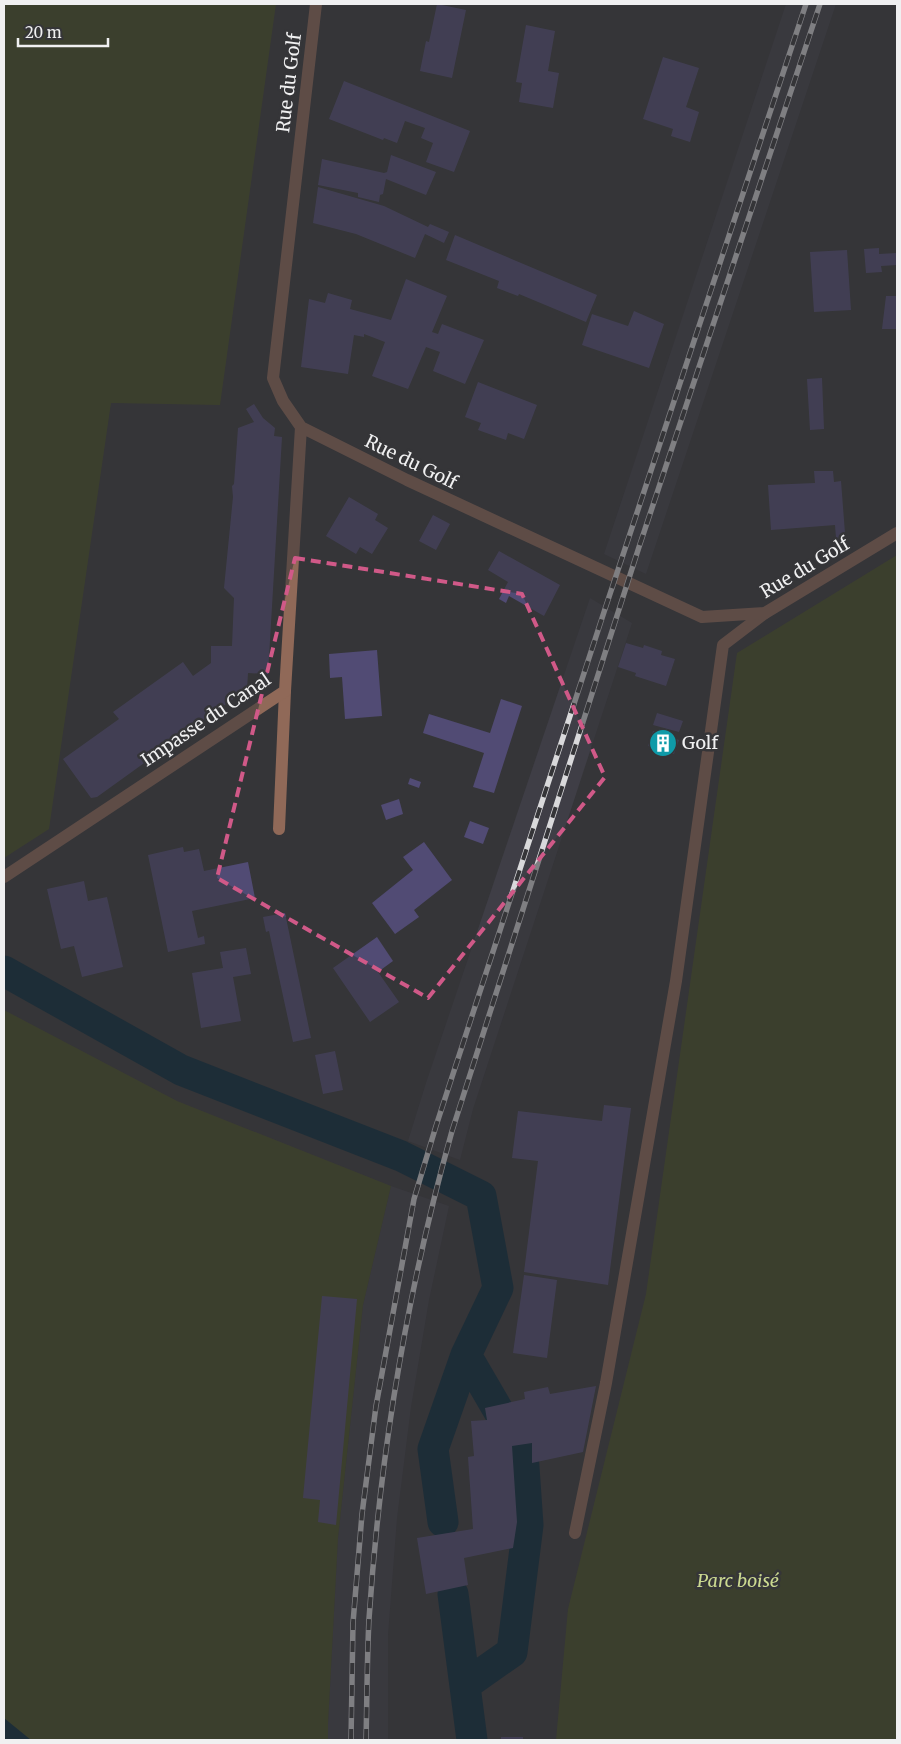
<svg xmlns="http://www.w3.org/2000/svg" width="901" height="1744" viewBox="0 0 901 1744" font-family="Merriweather,serif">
  <rect width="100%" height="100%" fill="#353538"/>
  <path fill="#3f3e46" d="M786,4h50l-190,570 -42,-20z
    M590,598l42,25 -159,486 -13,51 -52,-19 18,-58z
    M391,1186l58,20 -20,94 -18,107 -14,111 -9,117v105h-60v-16l10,-186 25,-233z"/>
  <path fill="#444c21" d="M4,4h272l-56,401 -109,-2 -62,426 -45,29z
    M897,555v1185h-341l12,-131 78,-315 91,-641z
    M4,1010l173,91 214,85 -28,119 -25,233 -10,186v16h-324z"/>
  <path fill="#002436" d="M4,1718l27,22h-27z"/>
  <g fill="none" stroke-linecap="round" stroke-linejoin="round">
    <path stroke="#002436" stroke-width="31" d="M4,971l177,99 220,86 80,40 17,92 -32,67 -33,94 10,73
      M453,1594l19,146
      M465,1685l47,-33 16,-127 -5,-72 -57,-98"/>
  </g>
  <path fill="#514b74" d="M437,4l29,6 -14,68 -32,-7 6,-30 3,1z
    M526,25l29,6 -7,40 11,2 -6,35 -34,-6 3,-19 -6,-1z
    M663,57l36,11 -13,39 13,5 -9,30 -19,-6 2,-7 -30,-10z
    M344,81l126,50 -16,41 -28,-10 7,-19 -12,-5 4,-10 -20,-7 -8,22 -13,-5 -1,2 -54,-21z
    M391,155l45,17 -10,23 -40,-16 -3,15 -3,1 -1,7 -21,-5v-4l-40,-8 4,-26 62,14 3,-1z
    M318,187l66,19 44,21 2,-3 19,8 -5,11 -19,-9 -10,24 -59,-24 -43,-11z
    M455,235l142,60 -11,27 -67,-28 -1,2 -21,-8 2,-7 -53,-21z
    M879,248v6l18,-1v12l-16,1 1,6 -16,1 -2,-24z
    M847,250l4,60 -37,2 -4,-60z
    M406,279l41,17 -15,36 6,2 4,-10 42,16 -19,44 -32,-13 7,-19 -14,-5 -18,42 -36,-13 13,-34 -21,-8v3l-10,-2 -6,39 -47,-7 8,-68 16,4 3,-10 24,7 -2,9 41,11z
    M886,296h11v33h-15z
    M634,311l30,13 -15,44 -67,-23 10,-31 36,12z
    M822,378l2,51 -14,1 -3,-51z
    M478,382l59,23 -13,34 -16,-6 -2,7 -28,-10 3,-7 -16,-6z
    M254,404l9,14 12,10 -1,8 8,1 -14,237 -20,-1 -1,16 -150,108 -6,1 -28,-39 56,-40 -6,-7 70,-50 10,14 18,-13v-17h21l2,-48 -10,-10 9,-91 -1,-11 2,-2 4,-56 16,-6 -8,-13z
    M814,471h19l1,11 7,-1 5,65 -9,5 -2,-26 -64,5 -3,-45 47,-2z
    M349,497l29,17 -3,6 13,8 -16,26 -12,-7 -4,7 -30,-18z
    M433,515l17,9 -14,26 -17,-9z
    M499,551l61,34 -16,31 -35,-20 -3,7 -7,-4 9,-17 -20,-12z
    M626,643l17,5 1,-3 18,6 -1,4 14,4 -9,27 -31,-10 1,-3 -18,-6z
    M377,650l5,66 -37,3 -3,-42 -12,1 -1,-24z
    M501,699l21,7 -28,87 -21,-6 11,-34 -61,-20 6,-19 61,19z
    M657,713l26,8 -4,11 -26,-7z
    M653,731l26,9 -5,14 -26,-8z
    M410,778l11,4 -2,6 -11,-4z
    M399,799l4,15 -17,6 -5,-15z
    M470,821l19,7 -6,16 -19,-7z
    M424,842l28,38 -38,30 5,7 -24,17 -23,-31 41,-33 -10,-13z
    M183,847l1,5 15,-3 5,22 44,-9 7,36 -63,13 6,27 6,-2 1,8 -37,8 -20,-97z
    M84,881l4,20 19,-4 16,70 -41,10 -8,-31 -13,3 -14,-60z
    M285,913l26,125 -18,4 -24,-111 -3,1 -3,-15z
    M377,937l16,24 -15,11 21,30 -29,20 -37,-54z
    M246,948l5,26 -18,3 8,44 -40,7 -9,-55 31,-5 -3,-16z
    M335,1051l8,39 -20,4 -8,-39z
    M604,1105l27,3 -23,177 -84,-13 14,-111 -26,-3 6,-47 84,10z
    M524,1275l33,5 -10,78 -34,-5z
    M322,1296l35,3 -21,226 -18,-3 2,-22 -17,-2z
    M596,1386l-13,66 -51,11v-20l-20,3 5,76 -4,26 -49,10 4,27 -42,9 -9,-56 56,-9 -5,-72 6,-1 -3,-35 16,-1 -2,-12 40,-9 -1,-7 24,-5 2,7z
    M501,1737h22v3h-22z"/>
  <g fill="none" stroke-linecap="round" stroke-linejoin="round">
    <path stroke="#906958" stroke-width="12" d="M279,829l6,-138
      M575,1533l31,-150 70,-402 47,-336 42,-32"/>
    <path stroke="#906958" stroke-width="12" d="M316,4l-43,374 10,23 18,26 106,53 295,137 63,-4 132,-80
      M4,877l281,-186 16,-264"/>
    <g stroke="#d9d9db" stroke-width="5.5">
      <path id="rail" d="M351,1740l2,-117 9,-109 14,-108 38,-207 22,-73 169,-517 201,-605
        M366,1740c1,-40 1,-81 3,-121 11,-165 38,-328 83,-488l187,-584 181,-543"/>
    </g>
    <use href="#rail" stroke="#353538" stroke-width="4" stroke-dasharray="11" stroke-linecap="butt"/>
  </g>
  <path d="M0 0H901V1744H0ZM295,558l227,36 83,183 -177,221 -211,-120z" fill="#353538" fill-opacity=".55" fill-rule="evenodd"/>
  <path fill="none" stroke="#d05988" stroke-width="4" stroke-dasharray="10 6" stroke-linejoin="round" d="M295,558l227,36 83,183 -177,221 -211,-120z"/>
  <defs>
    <g id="building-disc" transform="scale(1.4375)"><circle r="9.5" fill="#0f9aa8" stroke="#353538"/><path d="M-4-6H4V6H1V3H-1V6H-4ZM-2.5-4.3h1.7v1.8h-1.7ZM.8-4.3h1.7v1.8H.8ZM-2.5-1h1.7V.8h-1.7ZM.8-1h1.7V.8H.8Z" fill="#fff"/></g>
  </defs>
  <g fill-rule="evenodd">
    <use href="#building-disc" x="663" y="743"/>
  </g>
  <g text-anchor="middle" stroke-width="5" stroke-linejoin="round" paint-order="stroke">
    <g font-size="18" fill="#f0f0f1" stroke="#353538">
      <text transform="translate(289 83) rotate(-83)" y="6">Rue du Golf</text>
      <text transform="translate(411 462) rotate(26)" y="6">Rue du Golf</text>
      <text transform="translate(805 568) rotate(-31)" y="6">Rue du Golf</text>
      <text transform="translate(206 720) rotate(-34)" y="6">Impasse du Canal</text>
    </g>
    <g font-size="18" fill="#f0f0f1" stroke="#353538" text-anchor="start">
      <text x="682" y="749">Golf</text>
    </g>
    <g font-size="18" font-style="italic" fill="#cbd990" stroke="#353538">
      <text x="738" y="1587">Parc boisé</text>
    </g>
  </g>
  <rect width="901" height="1744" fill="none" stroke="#f0f0f1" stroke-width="10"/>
  <path d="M18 38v8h90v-8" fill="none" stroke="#f0f0f1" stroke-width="2.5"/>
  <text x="25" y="38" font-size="15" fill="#f0f0f1" stroke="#353538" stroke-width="4" paint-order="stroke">20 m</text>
</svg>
